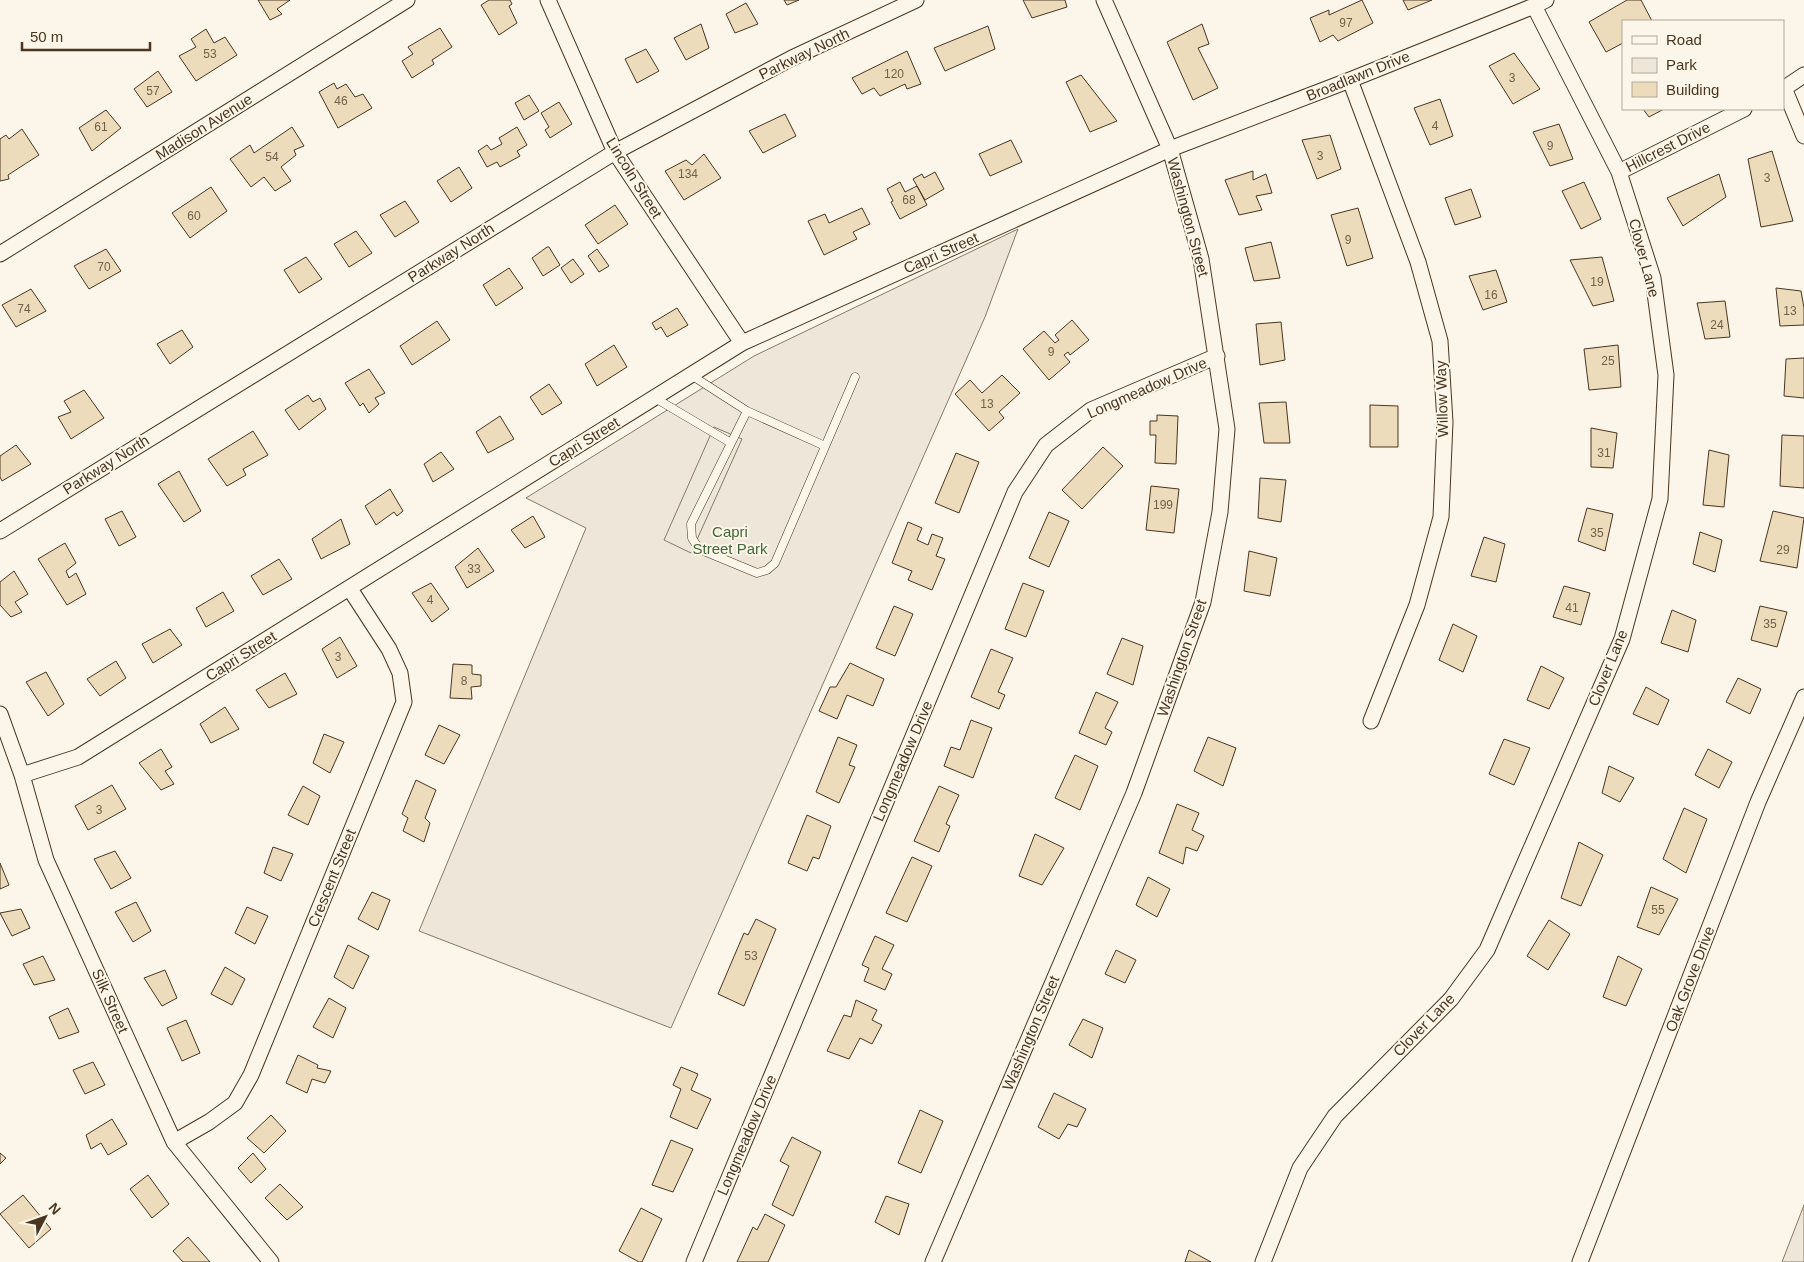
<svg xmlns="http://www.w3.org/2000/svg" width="1804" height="1262" viewBox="0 0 1804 1262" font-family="Arial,sans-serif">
  <rect width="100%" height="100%" fill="#fbf6e9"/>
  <path fill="#ede6d9" stroke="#887966" d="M1018,229l-33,88 -314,711 -252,-97 167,-403 -60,-30 228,-142z
    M1804,1205v57h-22z"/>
  <path fill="#ede7d9" stroke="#887966" d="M714,427l28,12 -51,114 -27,-13z"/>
  <path fill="#ecdcbc" stroke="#4a3520" d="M258,0h32l-13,9 5,5 -12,6z
    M489,0h21l2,4 -3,2 8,17 -18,12 -18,-30z
    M784,0h15l-12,5z
    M1023,0h42l2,7 -35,11z
    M1362,0l11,23 -35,18 -5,-6 -13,7 -10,-24 19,-8v5z
    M1403,0h29l-24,10z
    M1627,0h14l11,21h-29v22l-17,9 -17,-30z
    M746,3l12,21 -23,9 -9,-19z
    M701,24l8,24 -23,12 -12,-22z
    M1202,24l7,20 -11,4 20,40 -25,12 -26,-58z
    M988,26l7,23 -50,22 -11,-23z
    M440,28l12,19 -20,13 2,4 -22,14 -10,-17 11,-7 -5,-7z
    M206,29l8,14 11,-6 12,18 -41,26 -17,-25 17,-9 -5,-8z
    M646,49l13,22 -22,12 -12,-24z
    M907,51l14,33 -14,5 -2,-5 -25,12 -6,-8 -12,6 -10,-16z
    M1514,53l26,36 -27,15 -24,-38z
    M158,71l14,21 -25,15 -13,-18z
    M1081,75l36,46 -27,11 -24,-50z
    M334,83l3,6 9,-5 9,13 8,-3 9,14 -34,20 -19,-36z
    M529,95l10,16 -15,9 -9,-17z
    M1440,99l13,37 -23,9 -16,-37z
    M559,102l13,22 -22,14 -5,-8 4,-3 -8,-14z
    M1643,109h21l-15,8z
    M106,110l15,18 -29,23 -13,-23z
    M785,114l11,22 -33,17 -14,-22z
    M1559,124l14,35 -23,7 -17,-34z
    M292,127l12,19 -10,4 2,5 -15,12 10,14 -16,10 -11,-14 -13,10 -21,-28 20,-14 4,8z
    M517,127l10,18 -10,6 3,5 -20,11 -3,-5 -10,5 -9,-16 9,-6 4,5 11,-6 -3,-6z
    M22,129l17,26 -31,20 1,4 -9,2v-42l6,-4 3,4z
    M1330,135l11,34 -24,10 -15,-39z
    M1011,140l11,22 -32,14 -11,-22z
    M1772,151l21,70 -32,6 -13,-68z
    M704,154l17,24 -37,22 -19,-29 21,-11 6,5z
    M459,167l13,21 -21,14 -14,-21z
    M1253,171v9l13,-6 6,19 -16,3 6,14 -23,5 -14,-35z
    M935,172l9,17 -19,11 -12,-21 9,-5 2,4z
    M1719,174l7,23 -43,29 -16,-28z
    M900,182l5,10 12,-6 10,19 -27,14 -9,-17 2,-1 -6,-12z
    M1584,182l17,37 -20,10 -19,-38z
    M211,187l16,24 -37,27 -18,-25z
    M1471,189l10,28 -26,8 -10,-27z
    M405,201l14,21 -24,15 -15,-22z
    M615,205l13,19 -30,20 -13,-19z
    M862,208l8,16 -17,8 4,7 -33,16 -16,-34 17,-7 4,9z
    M1358,208l15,50 -26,8 -16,-51z
    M356,231l16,22 -23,14 -15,-23z
    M1271,242l9,36 -26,3 -9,-33z
    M547,247h2l11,18 -17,11 -11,-18z
    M106,249l15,22 -32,18 -15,-23z
    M597,249l12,17 -10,6 -11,-16z
    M306,257l16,22 -23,14 -15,-23z
    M1602,257l12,44 -21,5 -23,-46z
    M573,259l11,15 -13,9 -10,-15z
    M509,268l14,20 -27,18 -13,-21z
    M1496,270l11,32 -24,8 -14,-34z
    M1776,288l25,3 3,17v17l-24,1z
    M31,289l15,22 -30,16 -14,-22z
    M1725,301l5,36 -25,2 -8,-36z
    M677,308l11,17 -21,12 -6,-10 -5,3 -4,-7z
    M1072,320l17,20 -19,15 -2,-3 -4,3 6,7 -21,18 -26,-31 21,-18 11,12 4,-3 -4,-5z
    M437,321l13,19 -38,25 -12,-19z
    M1281,322l4,38 -25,5 -4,-41z
    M182,330l11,17 -23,17 -13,-20z
    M614,345l13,22 -30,19 -12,-22z
    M1618,345l3,42 -32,3 -5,-41z
    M1804,358v40l-20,-2 2,-37z
    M369,369l16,24 -10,5 4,6 -10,9 -6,-10 -3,3 -15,-23z
    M1002,375l18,18 -21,19 5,6 -15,13 -34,-37 15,-14 12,13z
    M549,384l13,19 -20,12 -12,-18z
    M84,390l20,28 -33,21 -13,-22 13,-5 -7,-11z
    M308,395l5,7 7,-4 6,11 -27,21 -14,-20z
    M1286,402l4,41h-26l-5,-40z
    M1370,405l28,1v41h-28z
    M1157,415l21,1 -2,48 -21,-1 1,-28h-6v-14h7z
    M500,416l14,23 -26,14 -12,-21z
    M1591,428l26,5 -4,35 -22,-1z
    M253,431l15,24 -25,14 3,6 -19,11 -19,-27z
    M1782,435l22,1v52l-24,-2z
    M16,445l15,19 -29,17 -2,-4v-21z
    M1103,447l20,19 -41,43 -20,-19z
    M1709,450l20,5 -5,52 -21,-2z
    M441,452l13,17 -21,13 -9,-18z
    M956,453l23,9 -20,51 -24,-10z
    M179,471l22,40 -17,11 -26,-38z
    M1260,478l26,2 -5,42 -23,-4z
    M1151,486l28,3 -5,44 -28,-3z
    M390,489l13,22 -6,5 -3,-4 -18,13 -11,-19z
    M1587,508l26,6 -8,37 -27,-10z
    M122,511l14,26 -17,9 -14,-27z
    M1773,511l31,7 -7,50 -37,-7z
    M1049,512l20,9 -20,46 -20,-9z
    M533,516l12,21 -20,11 -14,-18z
    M341,519l9,25 -29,15 -9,-20z
    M908,522l14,6 -5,12 11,5 4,-11 11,4 -7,18 9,3 -13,31 -24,-10 4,-9 -20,-8z
    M1700,532l22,8 -7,32 -22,-8z
    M1484,537l21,7 -9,38 -25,-6z
    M65,543l11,20 -10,8 3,7 7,-5 10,21 -19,11 -29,-46z
    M478,548l16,23 -27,17 -12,-21z
    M1249,551l28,7 -7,38 -26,-5z
    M279,559l13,20 -29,16 -12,-19z
    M14,571l14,23 -13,8 7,10 -11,5 -11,-12v-23z
    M431,583l18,26 -17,13 -20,-29z
    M1023,583l21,8 -18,46 -21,-8z
    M1564,586l26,7 -9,32 -28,-8z
    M223,592l11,19 -28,16 -10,-19z
    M894,606l19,8 -18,42 -19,-8z
    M1760,606l27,6 -10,35 -26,-7z
    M1672,610l24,10 -8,32 -27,-9z
    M1453,624l24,12 -14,36 -24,-12z
    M170,629l12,16 -29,18 -11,-19z
    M340,637l17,29 -20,12 -15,-29z
    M1122,638l21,8 -10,39 -26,-11z
    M991,649l22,9 -15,34 7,3 -6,14 -28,-12z
    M116,661l10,17 -26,18 -13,-17z
    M850,663l34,16 -11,27 -26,-11 -10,24 -18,-8 11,-24h6z
    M453,664l19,1v9l9,1v11l-10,1 1,12 -22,-1z
    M1541,666l23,12 -15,31 -22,-9z
    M46,672l18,32 -16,12 -22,-34z
    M285,673l12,21 -28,14 -13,-18z
    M1738,678l23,11 -11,25 -24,-12z
    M1646,687l23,13 -11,25 -25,-11z
    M1096,692l22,10 -13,26 7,4 -6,13 -27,-12z
    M225,707l14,22 -28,14 -11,-19z
    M971,720l21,8 -19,50 -29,-12 7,-19 9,3z
    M439,725l21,10 -16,29 -19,-9z
    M324,734l20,8 -14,31 -17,-10z
    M838,737l19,8 -8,20 6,2 -16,36 -23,-11z
    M1208,737l28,11 -13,38 -29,-15z
    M1504,739l26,9 -16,37 -25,-11z
    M161,749l11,18 -7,4 9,13 -13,6 -22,-27z
    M1708,749l24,13 -13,26 -24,-13z
    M1075,755l23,11 -18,44 -25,-12z
    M1609,766l25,12 -14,24 -18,-9z
    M416,780l20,10 -11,28 5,5 -6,19 -21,-11 5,-13 -6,-4z
    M112,785l14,24 -38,21 -13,-24z
    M303,786l17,10 -12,29 -20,-10z
    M939,786l20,9 -13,29 4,2 -11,26 -25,-11z
    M1177,804l22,9 -7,17 12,6 -7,15 -11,-4 -3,17 -24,-11z
    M1684,808l23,11 -21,54 -23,-14z
    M807,815l24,11 -12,33 -6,-2 -6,14 -19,-8z
    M1035,834l29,14 -22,37 -23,-9z
    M1579,842l24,13 -22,51 -20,-8z
    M273,847l20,7 -12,27 -17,-8z
    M115,851l16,27 -20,11 -17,-30z
    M912,857l20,9 -25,56 -21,-9z
    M0,863l9,22 -9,4z
    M1148,877l22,12 -13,28 -21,-12z
    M1651,887l27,12 -19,36 -22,-8z
    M372,892l18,8 -12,30 -20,-11z
    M136,902l15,29 -18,11 -18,-30z
    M247,907l21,9 -13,28 -20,-11z
    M21,909l9,19 -18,8 -12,-23z
    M756,919l20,10 -32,77 -26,-12 26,-61 4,2z
    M1549,920l21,14 -22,36 -21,-14z
    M875,936l19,9 -12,24 10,5 -7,16 -21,-9 5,-13 -7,-3z
    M348,945l21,11 -16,33 -19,-12z
    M1116,950l20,10 -11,23 -20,-9z
    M43,956l12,24 -21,5 -11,-21z
    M1618,956l24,13 -16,37 -23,-9z
    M225,967l20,12 -13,26 -21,-11z
    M165,970l12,28 -15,8 -18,-28z
    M329,998l17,10 -13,30 -20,-11z
    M856,1000l21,10 -5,10 10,5 -10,19 -12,-6 -11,21 -22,-8 17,-36 7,2z
    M68,1008l11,24 -20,7 -10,-22z
    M1083,1019l20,9 -11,30 -23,-13z
    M186,1020l14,33 -18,8 -15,-33z
    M298,1055l20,10 -1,3 14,3 -6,12 -13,-4 -5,14 -21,-10z
    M93,1062l12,23 -20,9 -12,-24z
    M681,1067l17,7 -7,16 20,9 -14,30 -27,-12 11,-28 -8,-4z
    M1054,1093l32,16 -9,18 -9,-3 -9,15 -21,-12z
    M920,1110l23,11 -22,52 -23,-10z
    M271,1115l15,16 -22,22 -17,-15z
    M112,1119l15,25 -19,11 -7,-12 -10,6 -5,-14z
    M792,1137l29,15 -28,64 -21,-11 17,-39 -9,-5z
    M671,1140l22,9 -20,43 -21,-7z
    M0,1153l6,5 -6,6z
    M253,1153l13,16 -15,14 -13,-15z
    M148,1175l21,29 -17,14 -22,-29z
    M280,1184l23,23 -16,13 -22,-22z
    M23,1195l28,34 -22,19 -29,-34z
    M886,1196l23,8 -10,31 -24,-13z
    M641,1208l21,11 -20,43h-3l-20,-11z
    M765,1214l20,11 -17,37h-31l16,-35 4,3z
    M188,1237l22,25h-27l-10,-11z
    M1189,1250l22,12h-26z"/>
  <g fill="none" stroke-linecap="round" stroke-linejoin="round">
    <g stroke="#4a3520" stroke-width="9">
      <path id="service" d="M691,375l56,36 78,35
        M655,398l76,45
        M747,411l-56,113 1,14 7,11 58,24 10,-3 8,-7 80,-186"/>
    </g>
    <g stroke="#4a3520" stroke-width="17">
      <path id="minor" d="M548,0l67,152 127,191
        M1350,80l68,182 22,79 5,81 -4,95 -24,88 -46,116
        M1784,88l20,48
        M1783,89l21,-14
        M1619,172l125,-63
        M0,254l407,-254
        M0,531l615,-379 177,-94 124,-58
        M0,714l22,61 24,85 128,282 97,120
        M22,775l56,-18 664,-414 428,-194 180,-69 184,-74 12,-6
        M174,1142l35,-20 26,-19 16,-28 153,-373 -4,-29 -11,-24 -39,-60
        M694,1262l321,-770 31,-47 45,-35 126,-54
        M933,1262l201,-469 69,-191 17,-90 7,-83 -26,-170 -31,-110 -66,-149
        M1263,1262l37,-94 35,-52 116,-117 36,-49 135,-311 38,-140 6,-124 -13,-97 -34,-106 -85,-166
        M1580,1262l178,-460 46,-105"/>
    </g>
    <use href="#service" stroke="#fbf6e9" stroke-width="8"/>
    <use href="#minor" stroke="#fbf6e9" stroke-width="15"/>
  </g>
  <g text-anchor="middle" stroke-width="4" stroke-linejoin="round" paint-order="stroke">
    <g font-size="12" fill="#725f47">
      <text x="1346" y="27">97</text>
      <text x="210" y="58">53</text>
      <text x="894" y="78">120</text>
      <text x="1512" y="82">3</text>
      <text x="153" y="95">57</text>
      <text x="341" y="105">46</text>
      <text x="1435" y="130">4</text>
      <text x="101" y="131">61</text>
      <text x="1550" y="150">9</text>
      <text x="1320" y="160">3</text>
      <text x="272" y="161">54</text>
      <text x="688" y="178">134</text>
      <text x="1767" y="182">3</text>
      <text x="909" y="204">68</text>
      <text x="194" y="220">60</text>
      <text x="1348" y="244">9</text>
      <text x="104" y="271">70</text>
      <text x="1597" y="286">19</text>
      <text x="1491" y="299">16</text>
      <text x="24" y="313">74</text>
      <text x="1790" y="315">13</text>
      <text x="1717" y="329">24</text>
      <text x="1051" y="356">9</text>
      <text x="1608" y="365">25</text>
      <text x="987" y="408">13</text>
      <text x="1604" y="457">31</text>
      <text x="1163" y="509">199</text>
      <text x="1597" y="537">35</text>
      <text x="1783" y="554">29</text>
      <text x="474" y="573">33</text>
      <text x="430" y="604">4</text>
      <text x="1572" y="612">41</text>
      <text x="1770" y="628">35</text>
      <text x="338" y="661">3</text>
      <text x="464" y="685">8</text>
      <text x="99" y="814">3</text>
      <text x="1658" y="914">55</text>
      <text x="751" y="960">53</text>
    </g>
    <g font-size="15" fill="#4a3520" stroke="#fbf6e9">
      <text transform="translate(804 54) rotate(-26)" y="5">Parkway North</text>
      <text transform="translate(1358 76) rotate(-22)" y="5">Broadlawn Drive</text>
      <text transform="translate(204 127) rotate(-32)" y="5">Madison Avenue</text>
      <text transform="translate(1668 147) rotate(-27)" y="5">Hillcrest Drive</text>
      <text transform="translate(634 178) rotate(58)" y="5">Lincoln Street</text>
      <text transform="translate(1188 217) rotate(75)" y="5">Washington Street</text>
      <text transform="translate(451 253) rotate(-32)" y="5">Parkway North</text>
      <text transform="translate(941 253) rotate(-24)" y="5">Capri Street</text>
      <text transform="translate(1644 258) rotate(75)" y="5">Clover Lane</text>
      <text transform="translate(1147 388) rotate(-24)" y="5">Longmeadow Drive</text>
      <text transform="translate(1442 399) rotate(-92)" y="5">Willow Way</text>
      <text transform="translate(584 442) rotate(-32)" y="5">Capri Street</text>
      <text transform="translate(106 465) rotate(-32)" y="5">Parkway North</text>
      <text transform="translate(241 656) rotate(-32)" y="5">Capri Street</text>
      <text transform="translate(1182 658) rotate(-71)" y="5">Washington Street</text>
      <text transform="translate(1608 668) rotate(-68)" y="5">Clover Lane</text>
      <text transform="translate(903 761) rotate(-67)" y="5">Longmeadow Drive</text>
      <text transform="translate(332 878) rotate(-68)" y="5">Crescent Street</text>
      <text transform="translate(1690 979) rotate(-69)" y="5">Oak Grove Drive</text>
      <text transform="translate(110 1001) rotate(66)" y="5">Silk Street</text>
      <text transform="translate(1424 1025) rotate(-46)" y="5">Clover Lane</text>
      <text transform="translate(1031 1033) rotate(-67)" y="5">Washington Street</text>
      <text transform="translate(747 1135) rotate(-67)" y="5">Longmeadow Drive</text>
    </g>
    <g font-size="15" fill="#436837" stroke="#fbf6e9">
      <text x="730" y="537">Capri<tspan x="730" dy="17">Street Park</tspan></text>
    </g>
  </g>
  <rect x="1622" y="20" width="162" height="90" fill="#fbf6e9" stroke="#b4a999"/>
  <rect x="1632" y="36" width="25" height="8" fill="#fbf6e9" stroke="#b4a999"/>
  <text x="1666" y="45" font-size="15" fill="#4a3520">Road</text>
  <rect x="1632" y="58" width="25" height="15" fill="#ede6d9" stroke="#b4a999"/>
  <text x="1666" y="70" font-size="15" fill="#4a3520">Park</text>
  <rect x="1632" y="82" width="25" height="15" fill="#ecdcbc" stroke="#b4a999"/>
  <text x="1666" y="95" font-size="15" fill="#4a3520">Building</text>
  <g transform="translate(45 1217) rotate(49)" stroke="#fbf6e9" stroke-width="4" paint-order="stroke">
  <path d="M0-4L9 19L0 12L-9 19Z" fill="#4a3520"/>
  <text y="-8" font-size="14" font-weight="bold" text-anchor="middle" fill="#4a3520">N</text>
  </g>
  <path d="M22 42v8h128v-8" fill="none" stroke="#4a3520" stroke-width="2.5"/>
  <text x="30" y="42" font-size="15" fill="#4a3520" stroke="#fbf6e9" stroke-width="4" paint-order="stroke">50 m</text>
</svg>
